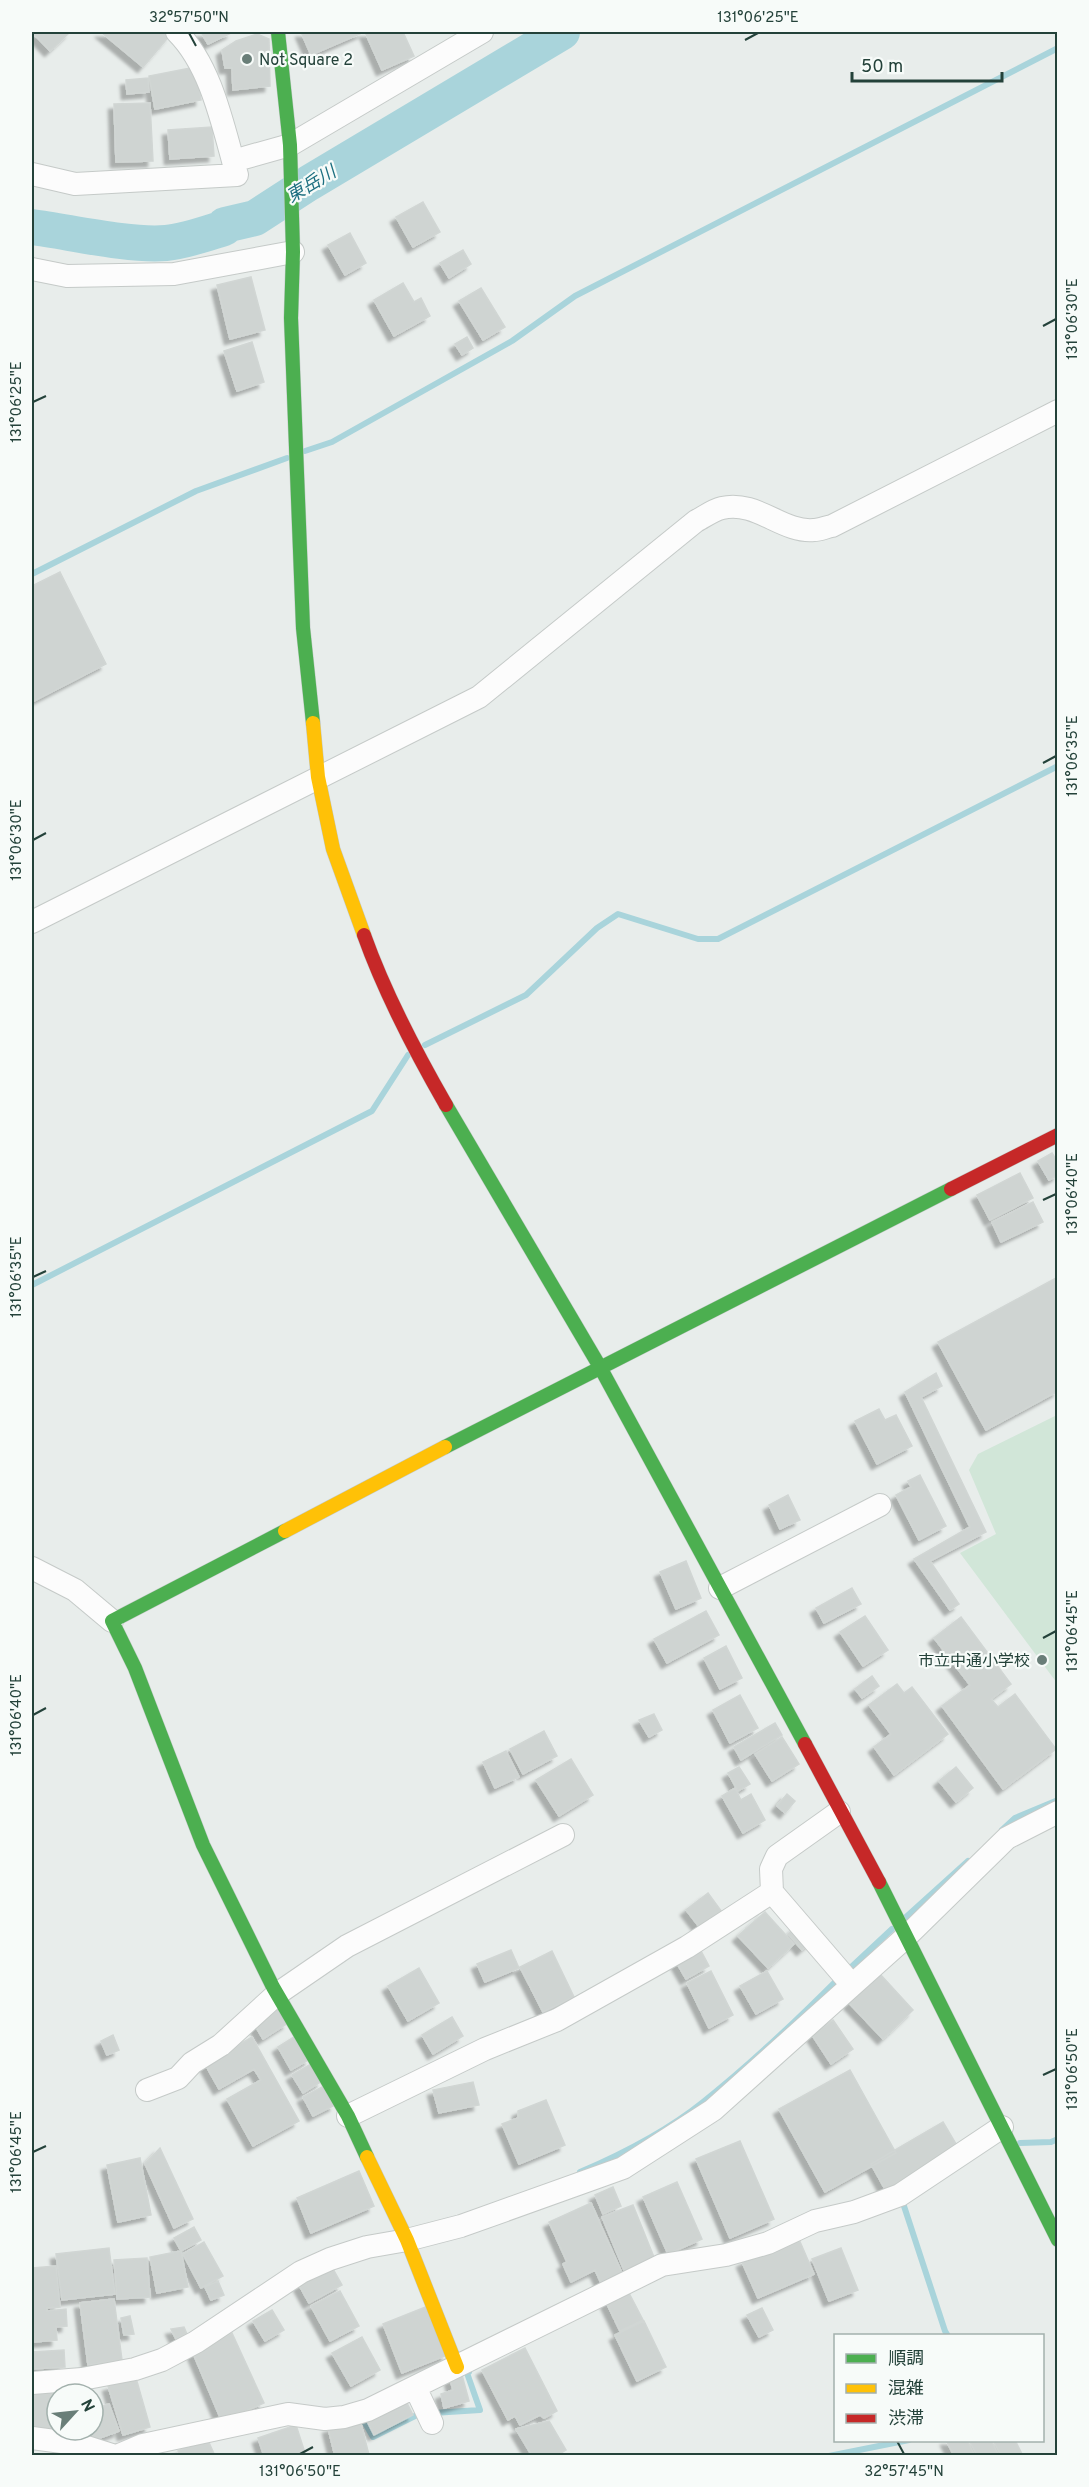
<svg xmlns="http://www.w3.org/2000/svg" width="1089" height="2487" viewBox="0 0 1089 2487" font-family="Overpass,'Noto Sans JP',sans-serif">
  <defs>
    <filter id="shadow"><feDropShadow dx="-5.5" dy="5.5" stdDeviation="1.5" flood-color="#0004"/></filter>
  </defs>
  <rect width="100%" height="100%" fill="#e8edeb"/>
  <path fill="#d1e6d8" d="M1057,1415v268l-97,-130 36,-19 -27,-64 9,-16z"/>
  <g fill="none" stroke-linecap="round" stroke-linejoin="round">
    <path stroke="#a9d4db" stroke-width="6" d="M305,451l27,-9 180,-101 63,-45 483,-248
      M32,574l164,-83 91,-33
      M425,1045l101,-50 71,-67 21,-14 80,25h20l340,-173
      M32,1285l340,-174 36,-56
      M1002,1830l13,-12 43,-18
      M906,1917l62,-56
      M847,1971l45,-42
      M1020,2143l31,-1 7,-3
      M580,2172c42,-18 87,-41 123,-70 48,-38 93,-81 136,-124
      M902,2200l43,131 3,5
      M433,2413l47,-3 -13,-37 2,-1
      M362,2418l11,19 50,-25
      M829,2456l80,-16"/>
    <path stroke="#a9d4db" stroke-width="36" d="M32,227c38,5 96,19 134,16 20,-2 39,-9 58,-15l1,-3 30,-7 54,-35 253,-151"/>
  </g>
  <path fill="#cfd4d2" stroke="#d1d6d4" stroke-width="1.5" filter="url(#shadow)" d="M32,32h38l-20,19z
    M101,32h65l4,3 -27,32z
    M201,32h32l-25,12z
    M301,32h63l-53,23z
    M365,32h38l11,24 -32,14z
    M257,34l12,5 1,47 -37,4 -1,-22h-7l-3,-18 14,-9z
    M196,67l5,33 -46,9 -6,-33z
    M148,78l1,14 -22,2 -1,-14z
    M150,103l3,58 -37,1 -2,-58z
    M212,127l2,29 -44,3 -2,-29z
    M423,202l17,30 -27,15 -17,-30z
    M350,233l16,30 -21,12 -17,-30z
    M463,250l8,14 -22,14 -9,-15z
    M251,277l14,53 -35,9 -13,-54z
    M403,283l11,19 7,-4 9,18 -36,20 -20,-36z
    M481,288l24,39 -22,13 -24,-39z
    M467,337l6,11 -11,7 -7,-11z
    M252,342l12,40 -27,9 -13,-40z
    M60,572l46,92 -74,38v-116z
    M1052,1153l6,10v12l-9,5 -11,-19z
    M1020,1173l13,25 -43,22 -13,-25z
    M1033,1202l10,20 -42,20 -9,-20z
    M1056,1278l2,113 -72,39 -48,-88z
    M936,1373l6,13 -21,11 65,135 -56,29 29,43 -9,6 -36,-51 56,-32 -65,-135z
    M879,1409l6,11 11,-5 16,31 -35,18 -22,-43z
    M920,1475l26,51 -27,14 -23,-45 15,-8 -3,-6z
    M788,1495l12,25 -20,9 -11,-24z
    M686,1561l15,37 -25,11 -16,-37z
    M852,1588l9,16 -37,19 -8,-15z
    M706,1611l13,24 -52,28 -13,-24z
    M865,1616l23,34 -25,16 -23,-34z
    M961,1617l50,67 -20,15 7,8 17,-13 41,55 -53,40 -61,-83 28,-21 -36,-47z
    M726,1646l16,32 -22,11 -16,-31z
    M872,1676l7,10 -17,12 -7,-9z
    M897,1684l7,9 8,-6 36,47 -54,41 -20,-28 17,-13 -22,-29z
    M740,1695l18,33 -28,15 -17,-33z
    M654,1714l8,16 -13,7 -10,-17z
    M775,1723l7,12 -41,25 -7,-13z
    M544,1731l13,25 -34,18 -13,-25z
    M782,1737l17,27 -27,17 -17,-27z
    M506,1751l13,26 -24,11 -12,-26z
    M571,1759l22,36 -34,21 -23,-36z
    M739,1767l11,17 -12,7 -10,-18z
    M956,1767l17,21 -17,14 -17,-21z
    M735,1788l6,12 10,-6 14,26 -22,13 -21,-37z
    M787,1794l8,7 -10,12 -8,-7z
    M708,1893l14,19 -22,16 -14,-18z
    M765,1912l29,32 -26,24 -30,-32z
    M797,1926l14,16 -9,8 -14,-16z
    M699,1947l10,19 -23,13 -11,-19z
    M511,1950l8,18 -34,14 -8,-18z
    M552,1951l22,46 -31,15 -23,-45z
    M419,1968l20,35 -31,18 -20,-35z
    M711,1971l22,44 -24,13 -22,-45z
    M767,1971l16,28 -27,15 -16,-28z
    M880,1974l33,36 -30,29 -34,-36z
    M278,2006l10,17 -25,16 -10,-17z
    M452,2017l11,19 -30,18 -11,-19z
    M833,2020l20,29 -22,15 -19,-29z
    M113,2035l6,15 -12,5 -6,-14z
    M297,2035l13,24 -19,11 -13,-23z
    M252,2037l47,84 -46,25 -26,-47 34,-19 -7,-11 -35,20 -14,-25z
    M311,2064l11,17 -19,12 -11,-18z
    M850,2070l46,83 -71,39 -46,-83z
    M473,2082l6,23 -40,8 -6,-23z
    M324,2086l11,19 -22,11 -10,-19z
    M546,2100l19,45 -46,19 -17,-40 16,-6v-7z
    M943,2122l16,27 -73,42 -15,-27z
    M740,2141l34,78 -44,19 -34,-79z
    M160,2148l33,71 -19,9 -29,-64z
    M140,2158l11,57 -33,7 -11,-57z
    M359,2171l15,35 -63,27 -14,-35z
    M677,2182l25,57 -34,15 -25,-57z
    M613,2187l8,19 -18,8 -8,-19z
    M591,2203l31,70 -21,10 -6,-13 -24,12 -8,-18 4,-2 -18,-40z
    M633,2205l23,57 -30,13 -24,-58z
    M194,2227l7,13 -20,11 -7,-13z
    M798,2237l16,37 -56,24 -16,-36z
    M204,2242l19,34 -22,12 -18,-34z
    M109,2248l6,46 -53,6 -6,-46z
    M841,2248l17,42 -29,11 -17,-42z
    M181,2251l7,36 -31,6 -7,-36z
    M147,2258l3,39 -33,2 -3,-39z
    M56,2266l4,41 -13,1v3l19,-2 1,17 -11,1 1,13 -23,2 -2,-74z
    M332,2267l10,18 -33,18 -10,-18z
    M218,2281l6,14 -13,5 -6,-13z
    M340,2291l19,35 -29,15 -19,-35z
    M628,2291l15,29 -23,11 -14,-29z
    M114,2299l8,61 -34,5 -8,-62z
    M428,2306l19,49 -45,18 -19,-49z
    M762,2308l11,22 -14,7 -12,-22z
    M272,2310l12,20 -19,11 -12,-20z
    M130,2316l4,18 -10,1 -3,-17z
    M644,2321l22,46 -29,14 -22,-46z
    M184,2327l3,7 -11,5 -5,-10z
    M232,2333l32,70 -42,19 -29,-69z
    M362,2337l18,33 -29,16 -19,-33z
    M525,2348l32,63 -13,7 -4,-3 -20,10 -5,-9 -7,4 -26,-50z
    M64,2350l1,17 -33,2v-17z
    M462,2375l7,26 -25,7 -3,-14 12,-4 -3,-11z
    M136,2378l14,49 -27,8 -15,-49z
    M35,2391l28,3h-6v36h10v3l-35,-1z
    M405,2399l8,16 -39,20 -8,-16z
    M109,2404l10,27 -27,10 1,-32z
    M360,2420l9,35 3,-1 1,2h-38l-7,-28z
    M549,2421l17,29 -10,6h-24l-16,-27z
    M296,2425l10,31h-42l-6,-18z
    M207,2438l8,18h-35l-2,-5z
    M946,2440h21l8,16h-21z
    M969,2440h22l8,16h-22z
    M993,2440h22l8,16h-22z"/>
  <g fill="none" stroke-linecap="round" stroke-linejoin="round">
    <g stroke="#c5cac8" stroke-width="24">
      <path id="street" d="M233,161l57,-16 192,-113
        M32,174l43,10 162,-9c-14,-48 -25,-108 -60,-143
        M32,269l35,7 107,-2 119,-22
        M32,922l447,-225 217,-176c8,-4 17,-11 26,-13 35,-8 60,25 92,22 6,0 12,-3 18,-4l226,-115
        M32,1568l43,22 37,31
        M720,1588l160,-83
        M772,1892l80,93
        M147,2090l31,-12 14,-15 29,-18 56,-51 70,-48 216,-111
        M348,2116l137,-67 72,-29 130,-73 85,-55 -1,-23 6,-13 62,-44
        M32,2383l50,-4 53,-10 27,-9 34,-18 105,-70 29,-13 37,-12 40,-7 54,-14 162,-58 90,-58 194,-174 100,-98 51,-26
        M415,2387l17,36
        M32,2438l45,6 38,12
        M117,2456l26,-11 145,-31 37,5 19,-2 24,-7 294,-145 64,-10 42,-12 47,-22 39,-9 46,-17 102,-68"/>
    </g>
    <g stroke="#c3cbc8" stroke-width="15">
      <path id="fast" d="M278,32l12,113 3,107 -2,66 12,310 10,95
        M446,1105l154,262 205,377
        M445,1447l506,-258
        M285,1531l-173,90 23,47 68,177 70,142 75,129 19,41
        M879,1882l179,358"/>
    </g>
    <g stroke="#c3cbc8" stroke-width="15">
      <path id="slow" d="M313,723l5,54 15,72 31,86
        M285,1531l160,-84
        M367,2157l40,83 50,127"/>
    </g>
    <g stroke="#c3cbc8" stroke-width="15">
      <path id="jam" d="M364,935c21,59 51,116 82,170
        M951,1189l107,-54
        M805,1744l74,138"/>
    </g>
    <use href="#street" stroke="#fcfcfc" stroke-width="22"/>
    <use href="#fast" stroke="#4caf50" stroke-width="14"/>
    <use href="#slow" stroke="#ffc107" stroke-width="14"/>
    <use href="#jam" stroke="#c62828" stroke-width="14"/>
  </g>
  <path fill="none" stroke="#24423a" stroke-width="2" d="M189,33l7,13M745,40l13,-7M1043,326l13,-7M33,402l13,-6M1043,763l13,-7M33,840l13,-7M1043,1200l13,-6M33,1277l13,-6M1043,1638l13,-7M33,1715l13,-7M1043,2075l13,-6M33,2152l13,-6M897,2441l7,13M300,2454l13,-7"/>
  <g fill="#697e78" stroke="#f7fbf9" stroke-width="2">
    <circle cx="247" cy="59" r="6"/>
    <circle cx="1042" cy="1660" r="6"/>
  </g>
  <g text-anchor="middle" stroke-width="4.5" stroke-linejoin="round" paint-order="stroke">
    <g font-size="16" fill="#24423a" stroke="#f7fbf9" text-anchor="start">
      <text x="259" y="65">Not Square 2</text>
      <text x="1030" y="1666" text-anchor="end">市立中通小学校</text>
    </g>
    <g font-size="18" font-style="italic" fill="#1c6f80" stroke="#f7fbf9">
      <text transform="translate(311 184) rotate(-31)" y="6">東岳川</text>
    </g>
  </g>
  <rect width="1089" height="2487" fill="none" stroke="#f7fbf9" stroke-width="66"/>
  <rect x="834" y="2334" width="210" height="108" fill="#f7fbf9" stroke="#a3b1ad" stroke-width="1.5"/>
  <rect x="846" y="2354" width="30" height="9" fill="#4caf50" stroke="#a3b1ad" stroke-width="1.5"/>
  <text x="888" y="2364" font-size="18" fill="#24423a">順調</text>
  <rect x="846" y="2384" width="30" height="9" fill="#ffc107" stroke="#a3b1ad" stroke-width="1.5"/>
  <text x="888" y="2394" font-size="18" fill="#24423a">混雑</text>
  <rect x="846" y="2414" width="30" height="9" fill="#c62828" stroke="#a3b1ad" stroke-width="1.5"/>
  <text x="888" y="2424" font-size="18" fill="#24423a">渋滞</text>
  <g transform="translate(75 2412) rotate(63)"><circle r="28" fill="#f7fbf9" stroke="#a3b1ad" stroke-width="1.5"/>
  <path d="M0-4.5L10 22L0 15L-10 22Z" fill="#697e78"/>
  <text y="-9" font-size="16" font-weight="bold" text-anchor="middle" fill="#24423a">N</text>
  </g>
  <path d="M852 72v9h150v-9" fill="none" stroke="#24423a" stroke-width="3"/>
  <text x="861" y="72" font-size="18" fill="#24423a" stroke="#f7fbf9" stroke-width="4.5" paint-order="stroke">50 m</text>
  <rect x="33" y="33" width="1023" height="2421" fill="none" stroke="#24423a" stroke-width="2"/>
  <g font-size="15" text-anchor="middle" fill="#24423a">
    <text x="189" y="22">32°57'50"N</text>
    <text x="758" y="22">131°06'25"E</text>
    <text transform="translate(1072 319) rotate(-90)" y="5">131°06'30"E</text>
    <text transform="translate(16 402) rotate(-90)" y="5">131°06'25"E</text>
    <text transform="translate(1072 756) rotate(-90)" y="5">131°06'35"E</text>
    <text transform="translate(16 840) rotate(-90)" y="5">131°06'30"E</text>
    <text transform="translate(1072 1194) rotate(-90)" y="5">131°06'40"E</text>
    <text transform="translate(16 1277) rotate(-90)" y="5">131°06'35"E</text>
    <text transform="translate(1072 1631) rotate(-90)" y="5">131°06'45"E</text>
    <text transform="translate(16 1715) rotate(-90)" y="5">131°06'40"E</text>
    <text transform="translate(1072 2069) rotate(-90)" y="5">131°06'50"E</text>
    <text transform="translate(16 2152) rotate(-90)" y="5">131°06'45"E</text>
    <text x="300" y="2476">131°06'50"E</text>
    <text x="904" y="2476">32°57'45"N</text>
  </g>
</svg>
